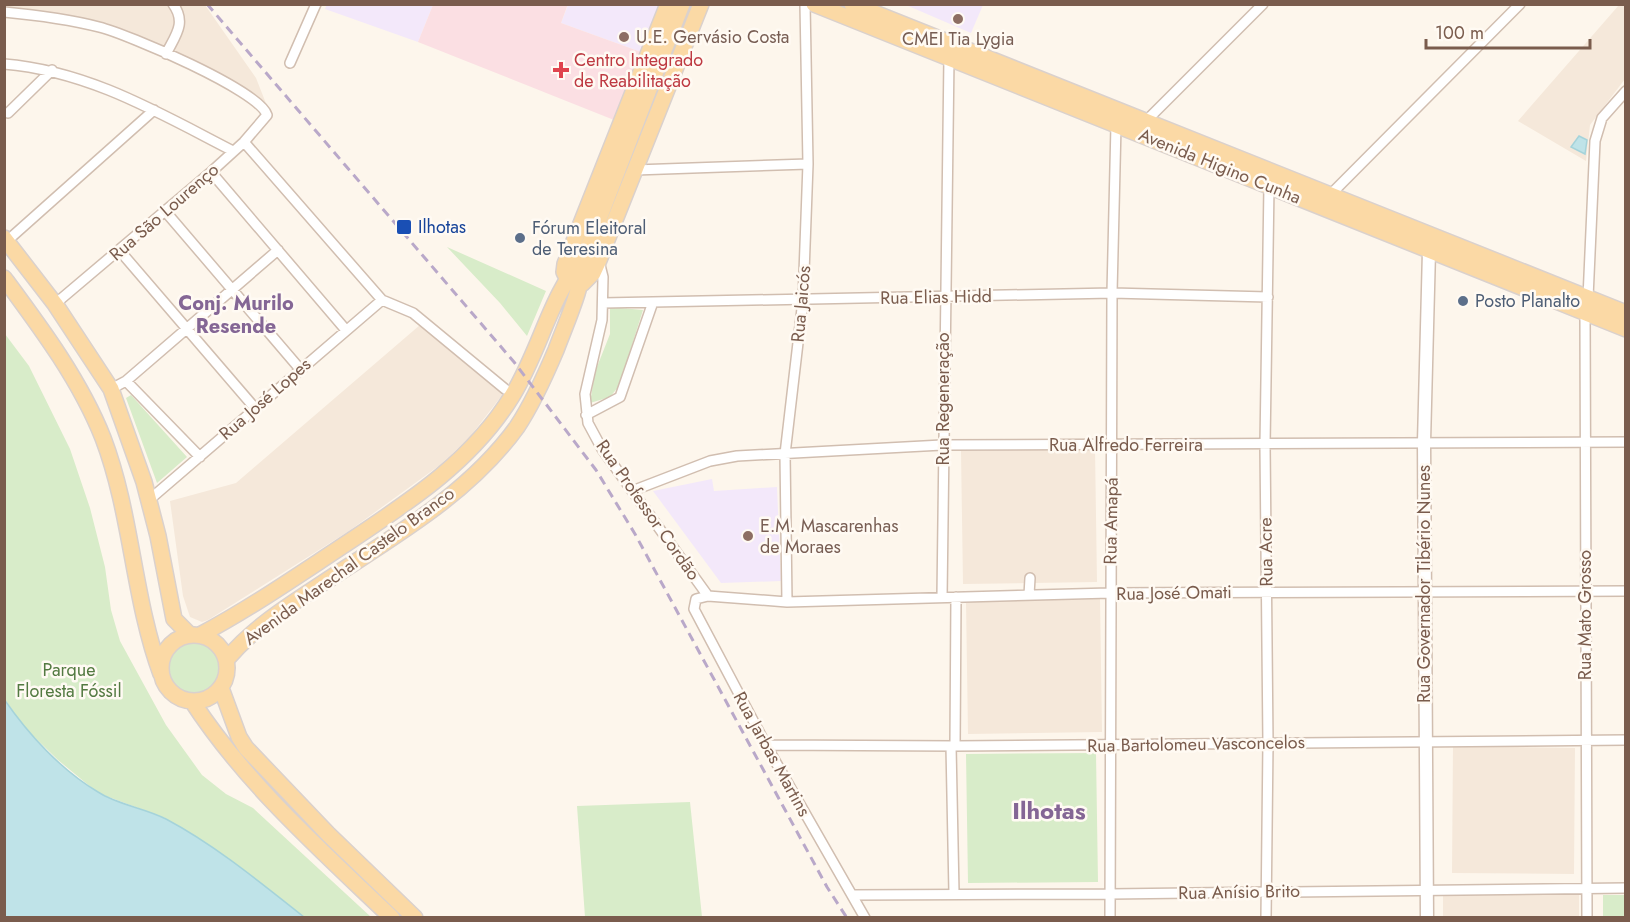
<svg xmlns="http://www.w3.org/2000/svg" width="1630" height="922" viewBox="0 0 1630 922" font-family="Jost,sans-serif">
  <rect width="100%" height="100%" fill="#fdf6ec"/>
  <path fill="#f5e8da" d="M5,4l200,1 51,73 11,28 -71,-44 -119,-44 -72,-9z
    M1619,5h6v74l-35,46 -4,36 -68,-40z
    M420,325l83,69 -34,44 -29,27 -91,66 -141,89 -6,2 -12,-5 -7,-21 -13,-95 66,-18z
    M1095,449l2,133 -134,2 -2,-133z
    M1100,599l2,133 -134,2 -2,-133z
    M1453,746l122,2 -1,126 -122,-1z
    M1579,891v26h-136v-23z"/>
  <path fill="#f3e8fa" d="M327,4h106v1l-15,37 -93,-33z
    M568,5h92l-19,47 -80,-29z
    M906,5v-1l77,1 -12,28z
    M712,479l2,12 63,-4 4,94 -60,2 -68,-92z"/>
  <path fill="#fbdfe3" d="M568,4l-7,19 80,29 -27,68 -196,-78 15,-37z"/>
  <path fill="#d8ecc9" d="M447,247l99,44 -19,45 -27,-33z
    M610,307l33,3 -24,76 -9,11 -20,6 5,-31 15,-38z
    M5,334l24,32 41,83 20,59 15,59 6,43 9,31 46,84 36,50 24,19 27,14 118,109h-67l-94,-70 -45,-29 -67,-25 -40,-33 -36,-35 -17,-26z
    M131,395l56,62 -30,26 -31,-85z
    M167 668a27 27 0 1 1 54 0a27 27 0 1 1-54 0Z
    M1096,753l2,129 -130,1 -2,-129z
    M690,802l12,115h-117l-8,-111z
    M1603,895h22v22h-22z"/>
  <path fill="#bfe3e8" stroke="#a5d3da" stroke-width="1.5" d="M1579,136l8,4 -2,14 -14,-7z
    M4,699c24,35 57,71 94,93 20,13 47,16 68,27 49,26 95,64 138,98h-299z"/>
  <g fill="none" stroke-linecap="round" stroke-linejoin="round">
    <g stroke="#d1beb0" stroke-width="12">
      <path id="minor" d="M4,12c32,3 64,7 95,15 28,7 160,63 168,88l-23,27 -33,30 -156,132
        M166,54c9,-18 21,-31 7,-50
        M290,63l26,-59
        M4,64c85,7 155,49 229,87
        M8,113l44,-43
        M1146,121l117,-117
        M244,142l138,158 31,13 92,76
        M635,170l173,-6
        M211,172l134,157
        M1329,196l191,-192
        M165,211l135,158
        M7,241l147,-131
        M120,251l134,156
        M599,261l4,16 -1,43 -17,74 3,29 14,26 106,147 79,6 323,-9 516,-2
        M1588,298l7,-157 7,-23 24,-27
        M603,303l509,-10 156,4
        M1585,312l2,606
        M126,381l152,-131
        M111,389l15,-8 74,76
        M586,415l34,-18 33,-95
        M632,491l78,-30 27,-5 205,-11 684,-3
        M149,500l233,-200
        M1029,595l1,-17
        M708,596l-12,3 -2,10 72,136 99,173
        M942,597l7,-540
        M787,602l-2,-148 18,-154 5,-136 -3,-160
        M766,745l189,1 671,-6
        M951,746l3,147
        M955,746l1,-149
        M852,895l258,-1 516,-6
        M1110,918l2,-625 4,-168
        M1266,918l2,-175 -3,-298 4,-259"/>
    </g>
    <g stroke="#d1beb0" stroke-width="15">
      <path id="tertiary" d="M1427,918l-3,-476 5,-191"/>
    </g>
    <g stroke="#dad1cd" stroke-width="18">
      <path id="primary" d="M814,4l812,325
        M852,4l774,309
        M4,238l51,66 56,85 33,93 14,54 16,83 16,16
        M4,278c37,50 76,102 99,160 29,76 30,160 58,236
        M567,278l-3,-6 1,-8 103,-260
        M582,284l11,-11 6,-13 102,-256
        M161 668a33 33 0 1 1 66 0a33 33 0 1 1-66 0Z
        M200,635c47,-25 91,-55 135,-84 66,-44 135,-86 177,-155 28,-45 38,-101 73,-141
        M227,659c27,-32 61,-53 96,-76 68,-45 145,-88 194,-156 16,-24 28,-51 39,-77 12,-32 26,-61 29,-95l97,-251
        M221,688l18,49 7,11 82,86 87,84
        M192,701c54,83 129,149 200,217"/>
    </g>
    <use href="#minor" stroke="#fff" stroke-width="9"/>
    <use href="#tertiary" stroke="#fff" stroke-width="12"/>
    <use href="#primary" stroke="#fbd9a5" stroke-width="15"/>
    <path stroke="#b9a8c9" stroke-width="3" stroke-dasharray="9 6" stroke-linecap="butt" d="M207,4l307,358 82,108 39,64 192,353 20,31"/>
  </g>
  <g fill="#8d6e63" stroke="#fffaf3" stroke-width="2">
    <circle cx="958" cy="19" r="6"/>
    <circle cx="624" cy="37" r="6"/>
    <circle cx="748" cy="536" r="6"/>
  </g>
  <path fill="#e0444e" stroke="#fffaf3" stroke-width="2" d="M558 61h6v6h6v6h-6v6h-6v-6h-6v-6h6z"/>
  <rect fill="#1a4fb4" stroke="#fffaf3" stroke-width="2" x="396" y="219" width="16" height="16" rx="3"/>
  <g fill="#5c6f8a" stroke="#fffaf3" stroke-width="2">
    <circle cx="520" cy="238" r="6"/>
    <circle cx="1463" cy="301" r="6"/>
  </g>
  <g text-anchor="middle" stroke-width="5" stroke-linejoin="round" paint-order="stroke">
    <g font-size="18" fill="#785e54" stroke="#fffaf3" text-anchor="start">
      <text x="636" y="43">U.E. Gervásio Costa</text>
      <text x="958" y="45" text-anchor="middle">CMEI Tia Lygia</text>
      <text x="760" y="532">E.M. Mascarenhas<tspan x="760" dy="21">de Moraes</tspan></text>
    </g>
    <g font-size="18" fill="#be3a42" stroke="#fffaf3" text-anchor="start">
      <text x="574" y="66">Centro Integrado<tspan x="574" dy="21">de Reabilitação</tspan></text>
    </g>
    <g font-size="18" fill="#7a5c4d" stroke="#fffaf3">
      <text transform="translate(1220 166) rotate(22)" y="6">Avenida Higino Cunha</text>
      <text transform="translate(164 212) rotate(-41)" y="6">Rua São Lourenço</text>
      <text transform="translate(936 297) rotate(-1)" y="6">Rua Elias Hidd</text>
      <text transform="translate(801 304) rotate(-85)" y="6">Rua Jaicós</text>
      <text transform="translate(265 399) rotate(-41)" y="6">Rua José Lopes</text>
      <text transform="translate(943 399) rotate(-90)" y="6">Rua Regeneração</text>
      <text x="1126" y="451">Rua Alfredo Ferreira</text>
      <text transform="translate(648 510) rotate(55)" y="6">Rua Professor Cordão</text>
      <text transform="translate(1111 521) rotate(-89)" y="6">Rua Amapá</text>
      <text transform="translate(1266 552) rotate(-91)" y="6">Rua Acre</text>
      <text transform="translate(349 566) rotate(-36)" y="6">Avenida Marechal Castelo Branco</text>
      <text transform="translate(1424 584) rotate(-90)" y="6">Rua Governador Tibério Nunes</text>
      <text transform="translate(1174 593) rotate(-1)" y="6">Rua José Omati</text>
      <text transform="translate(1585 615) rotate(-90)" y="6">Rua Mato Grosso</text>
      <text transform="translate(1196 744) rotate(-1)" y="6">Rua Bartolomeu Vasconcelos</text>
      <text transform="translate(772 754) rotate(61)" y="6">Rua Jarbas Martins</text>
      <text transform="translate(1239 892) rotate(-1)" y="6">Rua Anísio Brito</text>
    </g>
    <g font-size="18" fill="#164399" stroke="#fffaf3" text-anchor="start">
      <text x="418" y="233">Ilhotas</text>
    </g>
    <g font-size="18" fill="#4e5e75" stroke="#fffaf3" text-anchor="start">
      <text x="532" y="234">Fórum Eleitoral<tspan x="532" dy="21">de Teresina</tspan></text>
      <text x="1475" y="307">Posto Planalto</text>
    </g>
    <g font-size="18" fill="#537a41" stroke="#fffaf3">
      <text x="69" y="676">Parque<tspan x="69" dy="21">Floresta Fóssil</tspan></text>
    </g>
    <g font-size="20" font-weight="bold" fill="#846695" stroke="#fffaf3">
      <text x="236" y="310">Conj. Murilo<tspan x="236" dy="23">Resende</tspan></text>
    </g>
    <g font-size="24" font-weight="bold" fill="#846695" stroke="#fffaf3">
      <text x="1049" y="819">Ilhotas</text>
    </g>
  </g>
  <rect width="1630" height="922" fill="none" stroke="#7a5c4d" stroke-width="12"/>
  <path d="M1426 39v9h164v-9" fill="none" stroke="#7a5c4d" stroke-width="3"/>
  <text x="1435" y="39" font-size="18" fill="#7a5c4d" stroke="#fffaf3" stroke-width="4.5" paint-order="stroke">100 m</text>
</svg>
